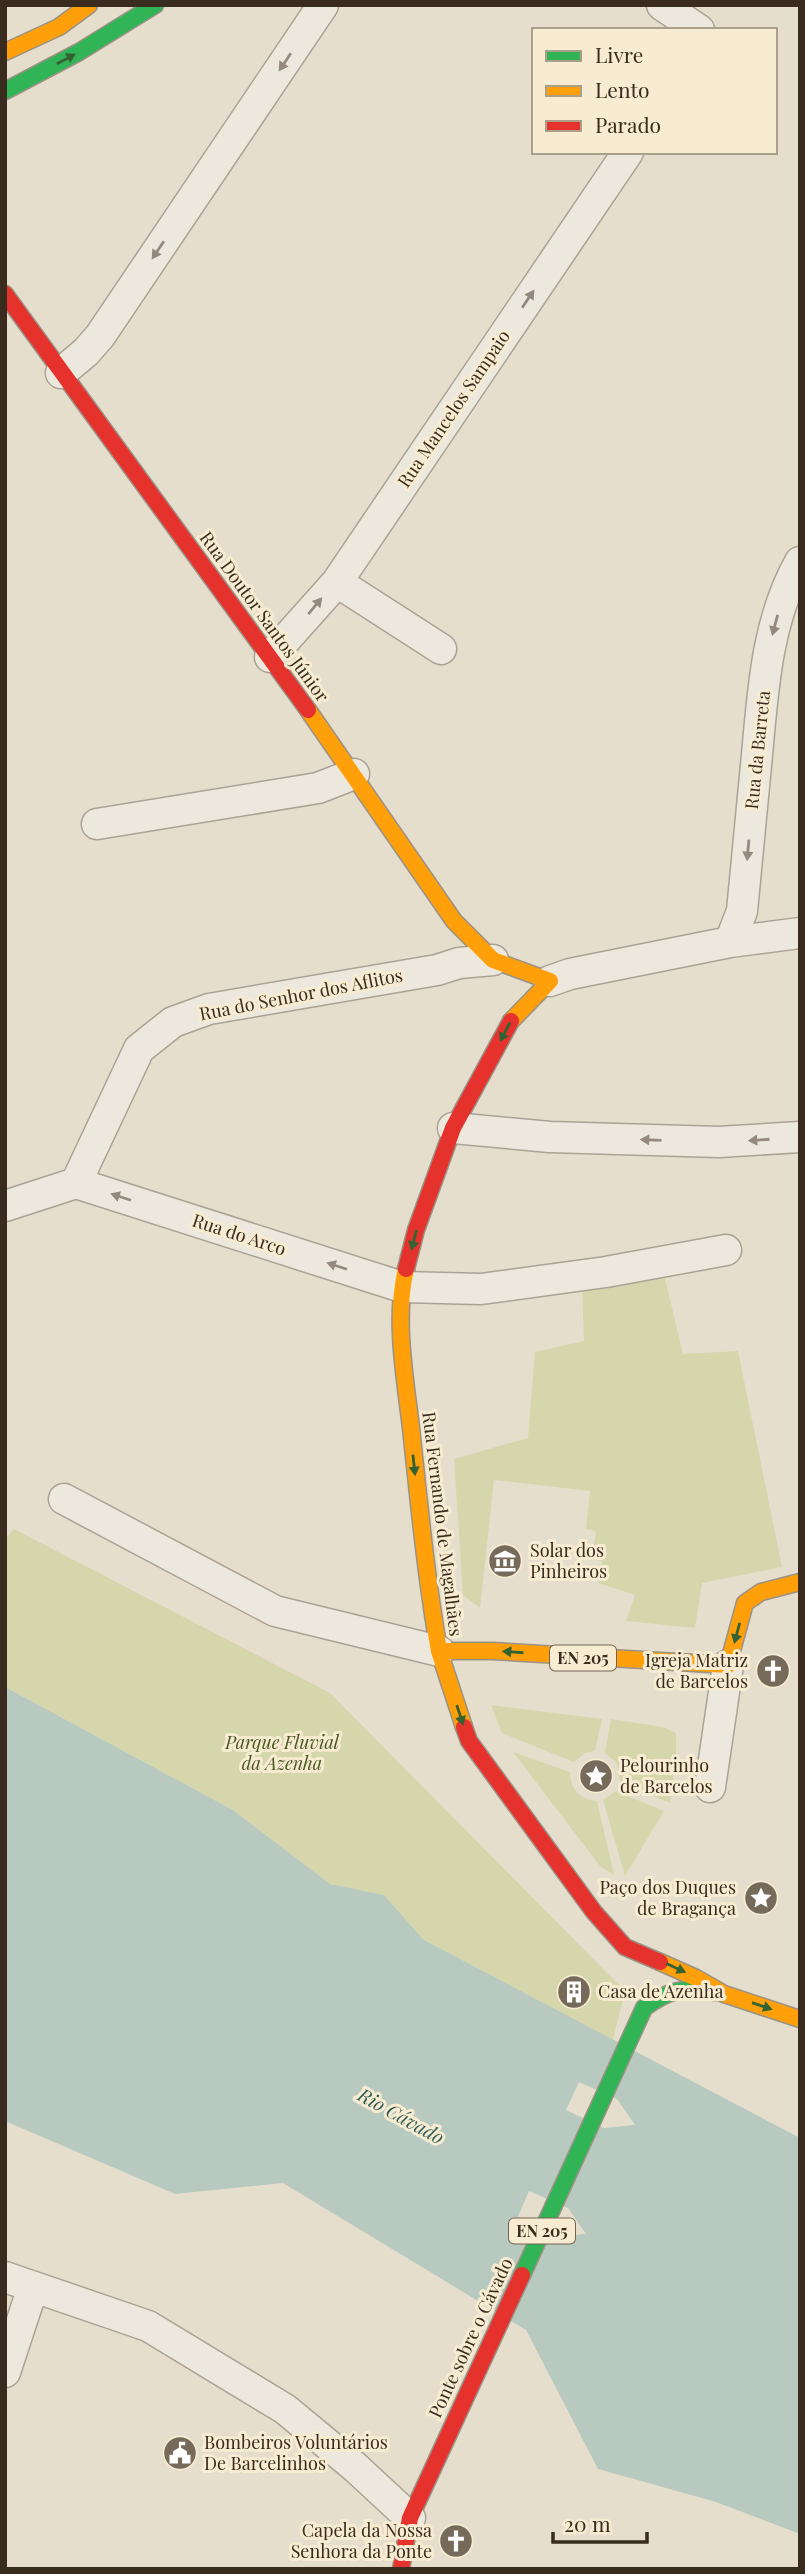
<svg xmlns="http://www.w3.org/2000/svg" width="805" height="2574" viewBox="0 0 805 2574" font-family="'Playfair Display',serif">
  <rect width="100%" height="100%" fill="#e6decc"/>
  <path fill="#d6d6ad" d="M664,1274l19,80 55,-3 44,216 -80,16 -7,45 -69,-7 9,-26 -37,-12 4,-22 -10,-2 4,-28 -10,-2 4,-38 -96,-11 -14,128 -17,-13 -9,-136 74,-21 7,-86 49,-11 -2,-54z
    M14,1529l316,164 295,298 -12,49 -189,-100 -40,-45 -54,-11 -97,-74 -228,-123v-148z
    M491,1705l111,14 -7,32 -10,2 -11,9 -72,-29z
    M611,1719l52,8 13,6v24l-6,46 -50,-21 -3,-19 -12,-10z
    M513,1752l57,20c0,17 10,28 27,29l17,74 -14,-9z
    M616,1791l48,20 -39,65 -22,-76z"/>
  <path fill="#b8cabf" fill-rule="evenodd" d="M5,1687l228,123 97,74 54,11 40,45 376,198v396l-84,-32 -118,-33 -72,-139 -243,-147 -108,11 -170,-73zM579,2082l38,17 18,26 -31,3 -38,-18zM529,2191l39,17 18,26 -32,3 -37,-18z"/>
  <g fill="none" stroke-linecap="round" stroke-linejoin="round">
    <g stroke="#aaa295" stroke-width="33">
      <path id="street" d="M662,5l37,25
        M61,373l25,-21 14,-16 223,-331
        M337,582l104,67
        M270,657l67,-75 291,-430
        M97,824l221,-36 36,-14
        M730,942l12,-31c5,-52 10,-104 15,-156 6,-66 10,-135 43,-193
        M550,981l20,-7 160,-32 70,-9
        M453,1128l97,9 169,5 81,-5
        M76,1183l326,104 79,2 125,-17 120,-22
        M76,1183l63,-134 34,-27 36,-13 228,-39 22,-7 34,-3
        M5,1206l71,-23
        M64,1499l211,112 164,40
        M710,1787l18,-122
        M5,2277l143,49 137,83 70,58 55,51
        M5,2372l28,-85"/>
    </g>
    <g stroke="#9a9285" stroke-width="19">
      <path id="fast" d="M5,91l74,-39 76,-47
        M522,2275l122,-267c27,-20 39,-20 72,-16"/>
    </g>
    <g stroke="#9a9285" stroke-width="19">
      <path id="slow" d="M5,52l54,-25 30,-22
        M308,710l146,211 39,39 57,21 -39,40
        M406,1269c-12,50 -1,108 5,159 8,75 15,149 28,223
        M464,1727l-25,-76h54l235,14 17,-62 16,-11 39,-10
        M660,1962l36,16 28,16 76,25"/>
    </g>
    <g stroke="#9a9285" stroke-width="19">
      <path id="jam" d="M5,294l303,416
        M406,1269l10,-39 37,-102 58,-107
        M464,1727l5,14 125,171 31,35 35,15
        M401,2569l9,-51 112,-243"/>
    </g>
    <use href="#street" stroke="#ede8dd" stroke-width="30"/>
    <use href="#fast" stroke="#30b455" stroke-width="16"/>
    <use href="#slow" stroke="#ff9f0a" stroke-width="16"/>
    <use href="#jam" stroke="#e5322d" stroke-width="16"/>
  </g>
  <defs><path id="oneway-solid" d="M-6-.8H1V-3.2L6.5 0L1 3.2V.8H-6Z" transform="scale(1.75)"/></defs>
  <g fill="#356233">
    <use href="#oneway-solid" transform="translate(66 59) rotate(-28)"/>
    <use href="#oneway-solid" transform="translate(505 1032) rotate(118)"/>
    <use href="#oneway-solid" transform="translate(414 1240) rotate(104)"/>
    <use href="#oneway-solid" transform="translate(414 1465) rotate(84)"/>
    <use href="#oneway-solid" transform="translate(737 1633) rotate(105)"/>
    <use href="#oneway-solid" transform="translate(513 1652) rotate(-176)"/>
    <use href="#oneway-solid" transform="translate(460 1715) rotate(72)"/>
    <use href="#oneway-solid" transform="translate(676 1968) rotate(25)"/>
    <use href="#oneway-solid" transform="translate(762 2006) rotate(19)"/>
  </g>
  <g fill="#938a7d">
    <use href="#oneway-solid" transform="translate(285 62) rotate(124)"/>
    <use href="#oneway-solid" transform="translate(158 250) rotate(124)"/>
    <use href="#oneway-solid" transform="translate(528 299) rotate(-56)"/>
    <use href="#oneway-solid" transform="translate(315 606) rotate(-50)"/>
    <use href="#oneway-solid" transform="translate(775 625) rotate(105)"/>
    <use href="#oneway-solid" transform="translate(748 850) rotate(95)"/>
    <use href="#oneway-solid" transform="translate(651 1140) rotate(-178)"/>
    <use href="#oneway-solid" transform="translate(759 1140) rotate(176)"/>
    <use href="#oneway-solid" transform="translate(121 1197) rotate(-162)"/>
    <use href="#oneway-solid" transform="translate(337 1266) rotate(-162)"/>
  </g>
  <defs>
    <g id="museum-disc" transform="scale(1.75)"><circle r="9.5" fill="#766a5a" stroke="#f7ecd1"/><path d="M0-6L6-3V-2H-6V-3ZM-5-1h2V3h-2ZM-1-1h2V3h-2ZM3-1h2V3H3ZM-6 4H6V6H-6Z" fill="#fff"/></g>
    <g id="church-disc" transform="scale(1.75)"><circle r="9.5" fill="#766a5a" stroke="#f7ecd1"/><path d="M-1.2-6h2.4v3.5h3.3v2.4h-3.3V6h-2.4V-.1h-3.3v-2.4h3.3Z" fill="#fff"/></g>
    <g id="sight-disc" transform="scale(1.75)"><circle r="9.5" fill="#766a5a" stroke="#f7ecd1"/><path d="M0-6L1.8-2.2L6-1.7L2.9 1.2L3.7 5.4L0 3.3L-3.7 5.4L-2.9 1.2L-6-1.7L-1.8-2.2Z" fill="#fff"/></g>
    <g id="building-disc" transform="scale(1.75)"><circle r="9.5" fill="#766a5a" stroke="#f7ecd1"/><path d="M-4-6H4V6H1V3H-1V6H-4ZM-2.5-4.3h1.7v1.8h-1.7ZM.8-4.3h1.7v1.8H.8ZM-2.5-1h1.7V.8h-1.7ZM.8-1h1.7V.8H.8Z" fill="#fff"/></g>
    <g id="civic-disc" transform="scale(1.75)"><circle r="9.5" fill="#766a5a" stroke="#f7ecd1"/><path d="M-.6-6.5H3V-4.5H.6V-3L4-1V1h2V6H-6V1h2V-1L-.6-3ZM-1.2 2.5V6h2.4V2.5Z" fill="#fff"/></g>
  </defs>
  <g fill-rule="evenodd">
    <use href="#museum-disc" x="505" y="1561"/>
    <use href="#church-disc" x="773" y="1671"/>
    <use href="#sight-disc" x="596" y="1776"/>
    <use href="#sight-disc" x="761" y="1898"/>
    <use href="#building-disc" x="574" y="1992"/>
    <use href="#civic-disc" x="180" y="2453"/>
    <use href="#church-disc" x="456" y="2541"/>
  </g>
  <g text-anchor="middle" stroke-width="6" stroke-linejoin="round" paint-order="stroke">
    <g fill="#f7ecd1" stroke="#726553" stroke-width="2">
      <rect x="550" y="1645.5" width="66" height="25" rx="5"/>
      <rect x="509" y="2218.5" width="66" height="25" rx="5"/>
    </g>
    <g font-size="16" font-weight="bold" fill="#392b1d">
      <text x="583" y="1664">EN 205</text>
      <text x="542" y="2237">EN 205</text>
    </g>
    <g font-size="18" fill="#392b1d" stroke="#f7ecd1">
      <text transform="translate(454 409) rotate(-56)" y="6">Rua Mancelos Sampaio</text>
      <text transform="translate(264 617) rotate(54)" y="6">Rua Doutor Santos Júnior</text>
      <text transform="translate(758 750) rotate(-84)" y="6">Rua da Barreta</text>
      <text transform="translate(301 995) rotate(-11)" y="6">Rua do Senhor dos Aflitos</text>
      <text transform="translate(239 1235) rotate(18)" y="6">Rua do Arco</text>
      <text transform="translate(442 1524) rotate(83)" y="6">Rua Fernando de Magalhães</text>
      <text transform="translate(471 2338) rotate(-65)" y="6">Ponte sobre o Cávado</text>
    </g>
    <g font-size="18" fill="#392b1d" stroke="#f7ecd1" text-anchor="start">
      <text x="530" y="1557">Solar dos<tspan x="530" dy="21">Pinheiros</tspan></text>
      <text x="748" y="1667" text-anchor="end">Igreja Matriz<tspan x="748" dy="21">de Barcelos</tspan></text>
      <text x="620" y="1772">Pelourinho<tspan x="620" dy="21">de Barcelos</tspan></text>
      <text x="736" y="1894" text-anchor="end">Paço dos Duques<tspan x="736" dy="21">de Bragança</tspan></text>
      <text x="598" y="1998">Casa de Azenha</text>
      <text x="204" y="2449">Bombeiros Voluntários<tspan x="204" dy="21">De Barcelinhos</tspan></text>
      <text x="432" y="2537" text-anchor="end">Capela da Nossa<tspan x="432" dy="21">Senhora da Ponte</tspan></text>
    </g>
    <g font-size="18" font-style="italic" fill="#495722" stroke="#f7ecd1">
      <text x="282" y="1749">Parque Fluvial<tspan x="282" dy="21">da Azenha</tspan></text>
    </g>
    <g font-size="19" font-style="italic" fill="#2b5a57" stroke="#f7ecd1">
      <text transform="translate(401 2116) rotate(29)" y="7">Rio Cávado</text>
    </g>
  </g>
  <rect width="805" height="2574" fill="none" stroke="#392b1d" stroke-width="14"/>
  <rect x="532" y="28" width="245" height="126" fill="#f7ecd1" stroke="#ab9f89" stroke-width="2"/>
  <rect x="546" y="51" width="35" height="10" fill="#30b455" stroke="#ab9f89" stroke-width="2"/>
  <text x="595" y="63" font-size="21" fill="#392b1d">Livre</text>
  <rect x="546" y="86" width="35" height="10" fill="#ff9f0a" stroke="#ab9f89" stroke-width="2"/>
  <text x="595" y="98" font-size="21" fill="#392b1d">Lento</text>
  <rect x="546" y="121" width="35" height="10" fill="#e5322d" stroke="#ab9f89" stroke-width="2"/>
  <text x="595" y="133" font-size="21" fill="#392b1d">Parado</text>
  <path d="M553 2532v10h94v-10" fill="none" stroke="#392b1d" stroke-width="3.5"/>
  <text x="564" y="2532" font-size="21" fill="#392b1d" stroke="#f7ecd1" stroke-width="5" paint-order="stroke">20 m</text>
</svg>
